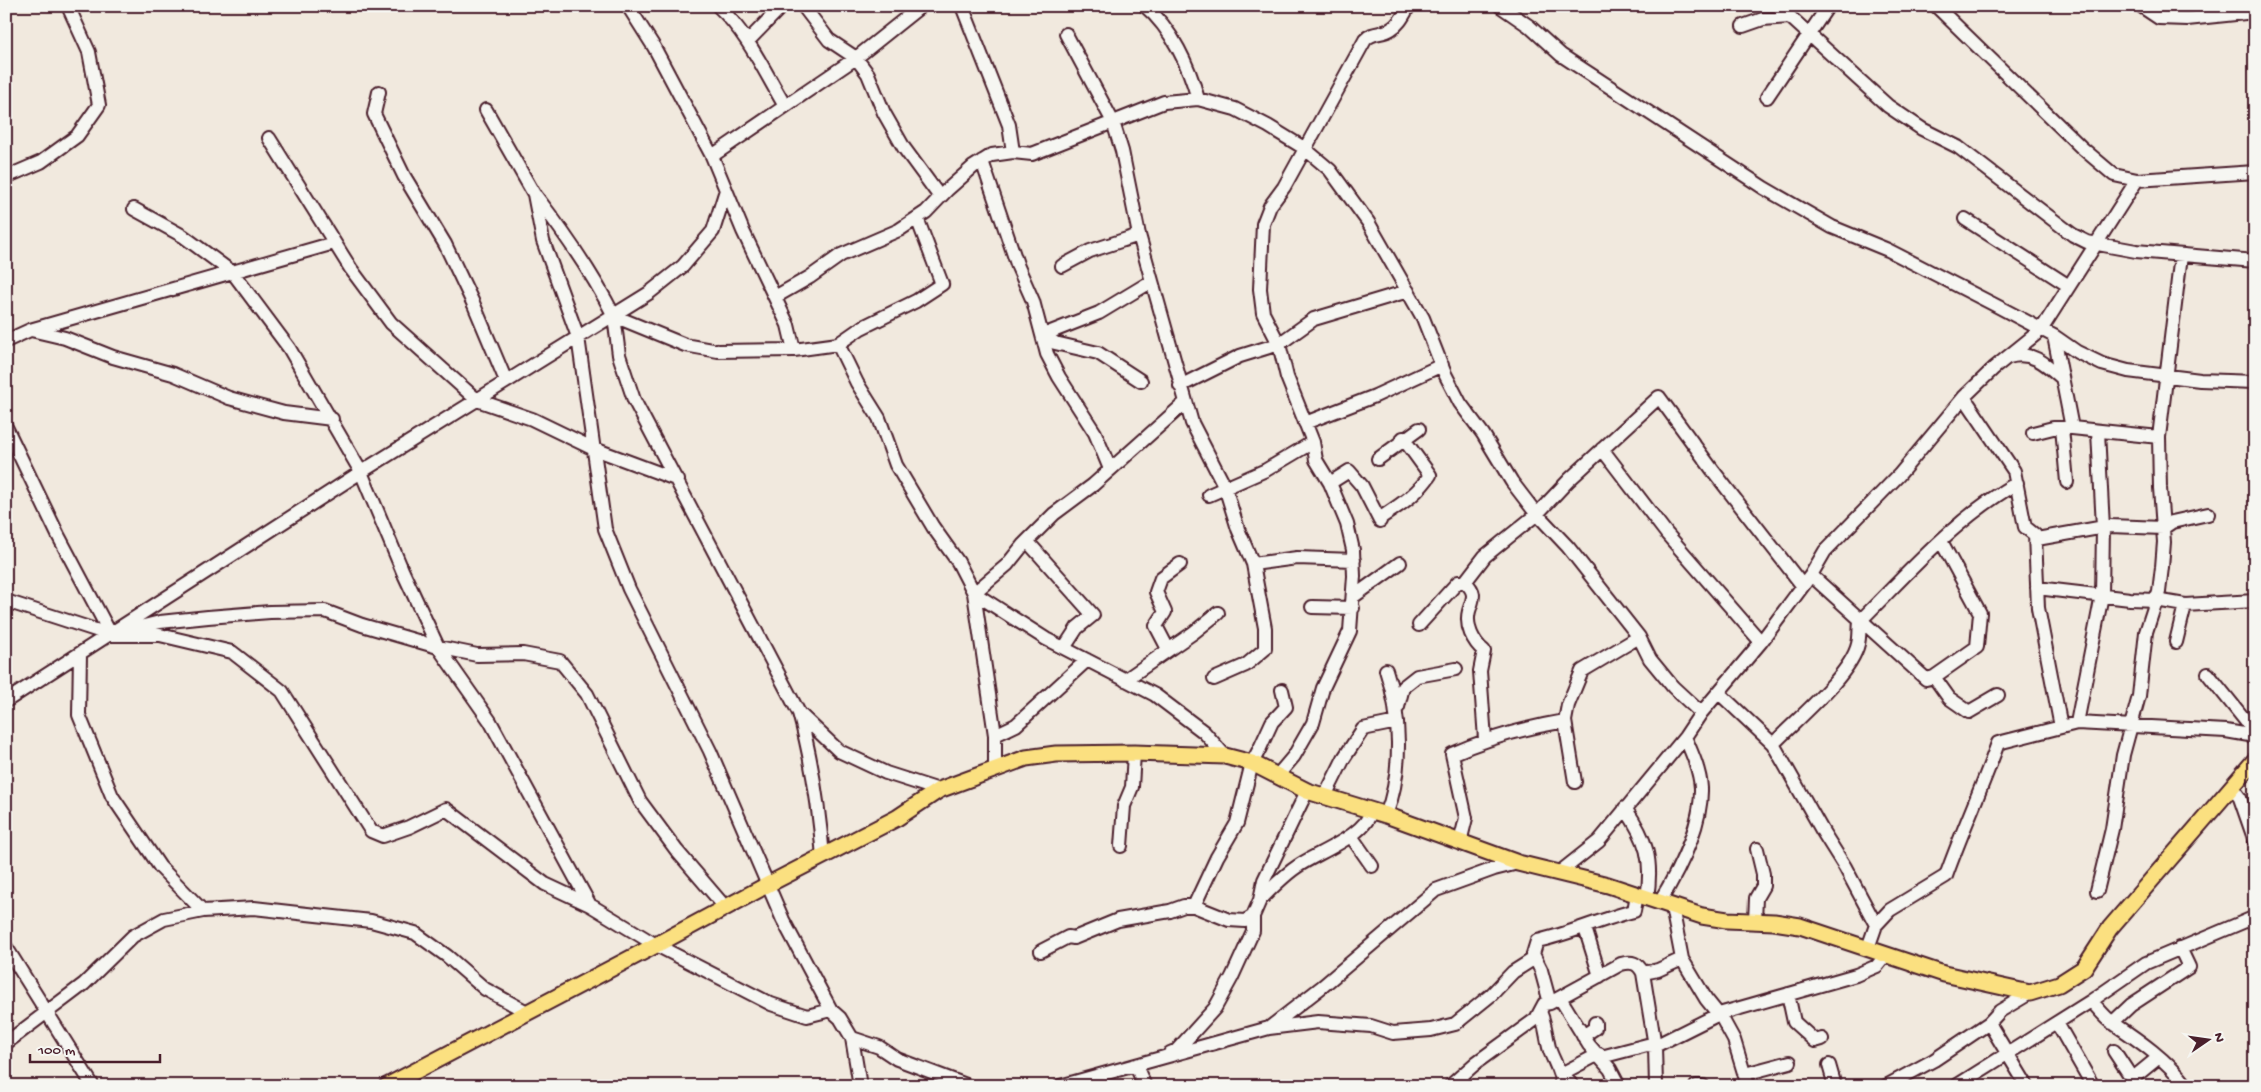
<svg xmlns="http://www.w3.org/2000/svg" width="2261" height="1092" viewBox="0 0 2261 1092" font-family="'Gochi Hand',sans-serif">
  <rect width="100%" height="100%" fill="#f1e9de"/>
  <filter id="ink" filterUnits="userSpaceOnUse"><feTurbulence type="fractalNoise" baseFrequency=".02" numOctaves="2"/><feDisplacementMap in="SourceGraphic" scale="10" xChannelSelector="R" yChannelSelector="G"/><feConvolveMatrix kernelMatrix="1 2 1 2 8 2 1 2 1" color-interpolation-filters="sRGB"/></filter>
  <g filter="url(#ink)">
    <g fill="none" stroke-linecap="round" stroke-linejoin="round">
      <g stroke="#4a1f2b" stroke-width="16">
        <path id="minor" d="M628,6l26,41 58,109 31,75 45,94 6,25
          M718,6c30,28 46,65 67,100
          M803,6l26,34 27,18 12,16 16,39 20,35 36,49
          M962,6l47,119 4,27
          M1145,6c27,23 44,60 53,93
          M1500,6l29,20 32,29 203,133 68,39 56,23 107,55 59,31 23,16 25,12 26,7 72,9 55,2
          M1778,6l110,100 34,23 36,18 115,88 14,7 49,9 119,10
          M1936,6l145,141 33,28 23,5 118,-8
          M2141,6l18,12 28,1 68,-7
          M1743,26l20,-7 27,-2
          M1066,34l47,88 9,29 17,84 53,188 33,64 13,42 15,35 12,64v21l-19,16 -32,14
          M748,41l34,-35
          M379,92l-5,22 30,62 41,68 29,61 32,76
          M1767,97l61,-91
          M486,110l48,84 9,47 35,96 27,192 24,60 81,162 73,169 48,90 9,8 12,20 27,9 18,12 72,27
          M269,138l82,131 40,54 86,77 55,19 60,29 86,32
          M712,156l144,-98 65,-52
          M982,161l36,106 15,34 14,53 12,23 36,56 15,36
          M6,177l35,-15 36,-26 22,-31 -10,-53 -21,-46
          M536,196c29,38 56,76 78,120l71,29 33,6 76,-1 44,-6 23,-16 55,-27 26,-17 -25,-66
          M134,209l49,27 50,37 56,75 72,124 42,100 35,75 52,74 100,184
          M1965,219l104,67
          M1062,266l28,-15 49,-16
          M775,297l35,-20 31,-22 58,-25 27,-18 21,-22 26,-23 19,-12 21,-3 19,2 132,-52 34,-3 37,10 33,17 36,22 26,22 38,52 27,47 28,49 22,56 15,29 23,31 29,48 23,30 33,35 71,90 11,22 23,28 28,26
          M614,316l5,39 15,45 165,313 40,38 47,22 53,17
          M31,330l34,8 48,19 60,17 56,24 55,15 48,6
          M1043,335l56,-22 53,-32
          M1043,335l12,8 43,10 43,28
          M2054,336l18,92 87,9
          M6,341l24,-11 304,-87
          M838,344l19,39 22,35 17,47 37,62 25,35 16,31 21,142v33
          M2009,357c22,-7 37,7 53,21
          M1180,386l60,-30 39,-12 35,-25 94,-28
          M1964,397l50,74 11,56 10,8 2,4 73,-13 53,2 9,-6 36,-8
          M1186,402l-93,83 -39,29 -31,31 -16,20 -33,28 72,46 109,56 49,37 21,24
          M1305,423l70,-27 67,-31
          M6,427l52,108 53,100
          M2062,428l5,54
          M2033,433l20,-5h17
          M1602,449l65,85 94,108
          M1378,459l41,-30
          M1330,483l19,-12 13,15 18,35
          M1209,495l57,-25 47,-28
          M1379,519c19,-13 38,-24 51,-44l-27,-37
          M2035,535l3,73 23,119
          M1027,541l66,74 -16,13 -13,20
          M1253,564l44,-6 57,2
          M1811,575l115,104 8,-2 43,-30 3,-34 -39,-72
          M1465,582c12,11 8,16 4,29 -4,15 4,31 15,40l-4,20 5,68
          M2037,588l93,11 26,1 29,5 70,-4
          M1353,597l47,-34
          M6,601l105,34h49l72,17 50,39 89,140 12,5 26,-9 37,-18 99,75 45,21 66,40 115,59 36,12 24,-6
          M1312,607l41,1
          M1419,625l39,-43h7l20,-26 52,-42 32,-34 90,-83 55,75 88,113
          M128,630l32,-8 48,-5 62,-5 55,-1 37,14 76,22 39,8 46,-1 37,7 27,33 53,107 37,50 48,56
          M2176,642l9,-37
          M1168,649l-12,-23 9,-14 -9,-20 5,-14 19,-14
          M80,654l-1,61 33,81 48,71 43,44
          M2208,674l41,51v10
          M1934,677l15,21 20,14 29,-17
          M1125,680l68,-47 25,-20
          M1719,693l54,51 50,88 22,35 31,58
          M6,701l355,-229 288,-179 34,-27 30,-35 13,-41
          M1398,707l5,-20 14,-11 39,-7
          M799,713c13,47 20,94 24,144
          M2077,723l25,-128 1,-68 -5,-95
          M995,735l21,-10 71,-65
          M1773,744c23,-24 78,-69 85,-100 2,-7 1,-16 2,-23 49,-49 96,-103 157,-138
          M1277,776l17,-20 19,-33 10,-35 27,-57 4,-55 -1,-26 -6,-26 -17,-41 -14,-23 -3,-18 -26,-65 -8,-33 -16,-31 -3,-24 3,-65 7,-18 14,-19 81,-147c7,-9 18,-5 26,-11 9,-5 13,-15 18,-23
          M1575,782l-10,-61 3,-16 14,-34 57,-34
          M2231,786l9,12 15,43
          M1325,796l19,-38 19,-29 34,-7
          M1625,808c22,32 28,52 22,90
          M1386,815c17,-44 15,-101 0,-145
          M1351,836l21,30
          M1460,842l6,-24 -14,-64c38,-17 72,-26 113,-33
          M1121,846l3,-40 8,-19 2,-34
          M1560,872l39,-31 86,-104 16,-24 60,-71 50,-67 14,-24 74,-76 65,-78 30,-29 47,-38 96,-150
          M2097,891l15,-62 11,-74 16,-59 7,-64 13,-40 3,-25 2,-25 -4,-54 -1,-51 22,-182
          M1260,900c12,-12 24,-25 38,-34 18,-13 70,-31 73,-56
          M1659,903c19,-31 43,-78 42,-115 -1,-17 -9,-35 -16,-51
          M1194,906l23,-49 20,-34 15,-60 8,-15 12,-26 14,-15 -4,-17
          M1672,907l10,52 24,40 17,21 11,20 14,46
          M1755,921l1,-23 7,-12v-12l-6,-25
          M1585,928l15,48
          M6,947l87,139
          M1868,948l8,-23 14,-15 56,-34c16,-45 36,-88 52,-133l79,-20 149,8 23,4 6,4
          M1041,951l27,-14 6,1 44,-18 52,-9 14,-5h10l35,14 16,1 8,-5
          M1788,994l6,28 21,19 7,-2
          M1560,998l29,47 21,24 9,17
          M2091,1001c7,7 14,17 22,22 27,18 54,37 74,63
          M1550,1003l-9,-33 -8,-16 4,-13c33,-7 64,-22 97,-30l3,-17
          M1540,1012c6,12 6,26 10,39 5,13 11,21 12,35
          M1989,1023l38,63
          M2057,1023l36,63
          M2112,1023l19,-18 58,-38 -9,-19
          M1269,1028l49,-6 53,4 22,7 38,-3 24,-6 36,-29 22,-23 22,-14
          M1583,1036l12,-8v-5
          M852,1038l8,48
          M6,1043l78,-59 49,-48 31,-17 39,-8 51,-3 53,6 64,7 44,12 32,23 38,33 42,23
          M2114,1051l23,35
          M1170,1053l7,-3 38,-42 17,-31 21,-46v-15l7,-16 4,-20 43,-89
          M1601,1057l46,-12 8,1 64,-32 137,-39 21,-9 9,-11
          M1829,1065l6,21
          M1136,1066l9,20
          M1745,1074l45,-12
          M2132,1079l27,-22
          M1060,1086l209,-58 54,-42 113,-96 58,-21 24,-6
          M1450,1086l27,-24 59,-43 8,-15 6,-1 71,-39c11,-3 17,-1 22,9
          M1573,1086l-12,-12 38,-20
          M1656,1086l-1,-40 -12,-73 15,-3 24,-11
          M1696,1086h7
          M1886,1086l48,-26 55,-37 11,-12 30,-18
          M1956,1086l135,-85 55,-38 109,-46"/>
      </g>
      <g stroke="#4a1f2b" stroke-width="19">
        <path id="major" d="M387,1086l269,-141 111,-60 130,-67 42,-28 87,-32 30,-4 78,-1 91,3 27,7 55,28 79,24 132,48 90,22 94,31 25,4 47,2 26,4 144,48 86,19 29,-9 25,-16 26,-40 145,-168"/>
      </g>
      <use href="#minor" stroke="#f6f6f2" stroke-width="12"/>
      <use href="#major" stroke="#fbe080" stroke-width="15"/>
    </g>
  </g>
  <rect width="2261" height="1092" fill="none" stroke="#f6f6f2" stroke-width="25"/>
  <rect x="12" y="12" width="2236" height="1067" fill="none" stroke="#4a1f2b" stroke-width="2" filter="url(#ink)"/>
  <g transform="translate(2208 1040) rotate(77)" stroke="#f6f6f2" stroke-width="4" paint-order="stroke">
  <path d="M0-4L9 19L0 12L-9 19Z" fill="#4a1f2b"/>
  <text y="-8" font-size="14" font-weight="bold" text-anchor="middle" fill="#4a1f2b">N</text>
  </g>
  <path d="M30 1054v8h130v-8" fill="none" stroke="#4a1f2b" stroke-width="2.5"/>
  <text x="38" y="1054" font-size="15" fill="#4a1f2b" stroke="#f6f6f2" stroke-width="4" paint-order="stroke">100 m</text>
</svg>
